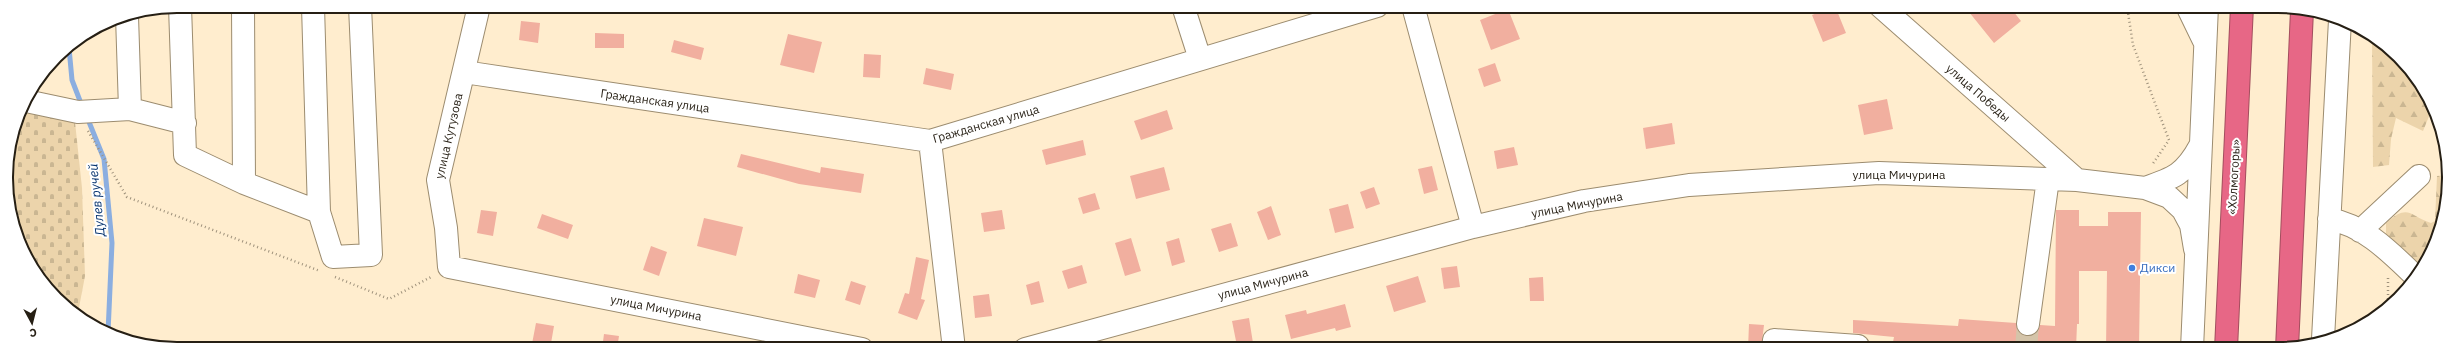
<svg xmlns="http://www.w3.org/2000/svg" width="2455" height="355" viewBox="0 0 2455 355" font-family="'IBM Plex Sans',sans-serif">
  <defs>
    <pattern id="forest-firs" width="22" height="20" patternUnits="userSpaceOnUse"><rect width="22" height="20" fill="#ecd4ab"/><path d="M5 1l3.5 6h-7zM16 11l3.5 6h-7z" fill="#cab692"/></pattern>
    <pattern id="cemetery-stones" width="16" height="16" patternUnits="userSpaceOnUse"><rect width="16" height="16" fill="#ecd4ab"/><path d="M2 7V4a2 2 0 0 1 4 0v3zM10 15v-3a2 2 0 0 1 4 0v3z" fill="#cab692"/></pattern>
  </defs>
  <rect width="100%" height="100%" fill="#ffedce"/>
  <path fill="url(#forest-firs)" d="M2372,38l35,27 25,44 -9,22 -27,-13 -5,21 -2,26 -16,2z
    M2447,175c3,25 -10,71 -25,91l-36,-32v-11c23,-20 23,-7 45,0l4,-2 2,-45z"/>
  <path fill="url(#cemetery-stones)" d="M19,112l56,10 7,66 3,88 -7,37 -29,-22 -34,-58 -9,-66z"/>
  <g fill="none" stroke-linecap="round" stroke-linejoin="round">
    <path stroke="#8baee0" stroke-width="5" d="M69,48l3,32 10,26
      M87,117l17,42 8,84 -4,90"/>
  </g>
  <path fill="#f1af9f" d="M1835,6l11,27 -23,9 -11,-27z
    M1976,6h33l12,15 -27,22 -25,-31z
    M1508,9l12,30 -29,11 -11,-30z
    M521,21l19,2 -2,20 -19,-3z
    M595,33l29,1v14h-29z
    M788,34l34,8 -8,31 -34,-8z
    M674,40l30,8 -3,12 -30,-8z
    M864,54l17,1 -1,23 -17,-1z
    M1495,63l6,18 -17,6 -6,-18z
    M926,68l28,6 -3,16 -28,-6z
    M1887,99l6,30 -29,6 -6,-30z
    M1167,110l6,19 -32,11 -7,-19z
    M1672,123l3,21 -29,5 -3,-21z
    M1083,140l3,15 -40,10 -4,-15z
    M1514,147l4,18 -21,4 -3,-18z
    M741,154l79,19 1,-6 43,7 -3,19 -62,-9 -62,-17z
    M1432,166l6,24 -14,4 -6,-25z
    M1164,167l6,23 -34,9 -6,-23z
    M1374,187l6,17 -14,5 -6,-17z
    M1095,193l5,16 -17,5 -5,-16z
    M1348,204l6,24 -19,5 -6,-24z
    M1271,206l10,29 -13,5 -11,-28z
    M481,210l16,2 -4,24 -16,-3z
    M1002,210l3,19 -21,3 -3,-19z
    M2056,210h23v16h29v-14h33l-2,137h-33l1,-78h-28v53h-2l-1,25h-153l1,-6 -31,-1 1,-5 -41,-4v-13l105,6 1,-7 57,4 4,11 7,2 11,-4 2,-7 15,1z
    M542,214l31,11 -5,14 -31,-11z
    M704,218l39,9 -7,29 -39,-10z
    M1231,223l7,23 -19,6 -8,-23z
    M1131,238l10,33 -16,5 -10,-33z
    M1179,238l6,24 -13,4 -6,-24z
    M651,246l16,6 -8,24 -16,-6z
    M916,257l13,3 -8,39 4,1 -8,20 -19,-7 7,-20 4,1z
    M1082,265l5,18 -19,6 -6,-18z
    M1457,266l3,21 -16,2 -3,-21z
    M798,274l22,6 -5,18 -21,-5z
    M1418,276l8,26 -32,10 -8,-26z
    M1543,277l1,24h-14l-1,-23z
    M851,281l15,5 -6,19 -15,-5z
    M1039,281l5,21 -13,3 -5,-20z
    M989,294l3,22 -17,2 -2,-22z
    M1345,304l6,23 -15,4 -1,-3 -44,11 -6,-24 21,-5 1,4z
    M1249,318l4,25 -16,3 -5,-25z
    M536,323l18,3 -4,23h-19z
    M1749,324l15,1 -3,24h-13z
    M604,334l15,2 -2,13h-15z"/>
  <g fill="none" stroke-linecap="round" stroke-linejoin="round">
    <path stroke="#d4c4a9" stroke-width="22" stroke-dasharray="22 11" stroke-linecap="butt" d="M2026,349l2,-25"/>
    <g stroke="#9c8c6f" stroke-width="24">
      <path id="minor" d="M180,6l5,149 59,28 75,29 -6,-206
        M243,6l1,177
        M479,6l-41,174 8,48 3,39 413,82
        M1183,6l17,53
        M1413,6l60,221
        M1880,6l197,174
        M2187,6l17,35
        M127,16l3,93
        M464,72l466,69 447,-135
        M26,101l52,11 52,-3 55,14
        M930,141l24,208
        M2145,188c29,-10 40,-14 55,-42
        M319,212l14,45 38,-2 -11,-249
        M2329,219c35,6 61,33 86,57
        M2360,231l59,-55
        M2028,324l20,-145
        M2323,339l17,-319
        M1025,349l448,-122 111,-26 105,-16 190,-12 198,7 68,8 24,9 14,13 8,15 4,24
        M1773,349l1,-9 84,6v3
        M2192,349l15,-343"/>
    </g>
    <g stroke="#a34e5e" stroke-width="24">
      <path id="highway" d="M2226,349l16,-343
        M2287,349l15,-339"/>
    </g>
    <path stroke="#9f927c" stroke-width="2.5" stroke-dasharray="1 3" stroke-linecap="butt" d="M2127,6l6,39 36,95 -17,25
      M88,131l39,66 193,74
      M335,277l54,22 44,-23
      M2388,307v-30"/>
    <use href="#minor" stroke="#fff" stroke-width="22"/>
    <use href="#highway" stroke="#e76786" stroke-width="22"/>
  </g>
  <circle fill="#3f7fe0" stroke="#fff" stroke-width="1.5" cx="2132" cy="268" r="4"/>
  <g text-anchor="middle" stroke-width="4" stroke-linejoin="round" paint-order="stroke">
    <g font-size="12" fill="#261f14" stroke="#fff">
      <text transform="translate(1978 93) rotate(41)" y="4">улица Победы</text>
      <text transform="translate(655 101) rotate(8)" y="4">Гражданская улица</text>
      <text transform="translate(986 124) rotate(-16)" y="4">Гражданская улица</text>
      <text transform="translate(449 136) rotate(-77)" y="4">улица Кутузова</text>
      <text x="1899" y="179">улица Мичурина</text>
      <text transform="translate(2234 177) rotate(-87)" y="4">«Холмогоры»</text>
      <text transform="translate(1577 205) rotate(-11)" y="4">улица Мичурина</text>
      <text transform="translate(1263 284) rotate(-15)" y="4">улица Мичурина</text>
      <text transform="translate(656 308) rotate(11)" y="4">улица Мичурина</text>
    </g>
    <g font-size="12" fill="#366cbe" stroke="#fff" text-anchor="start">
      <text x="2140" y="272">Дикси</text>
    </g>
    <g font-size="13" font-style="italic" fill="#083570" stroke="#fff">
      <text transform="translate(96 200) rotate(-96)" y="5">Дулев ручей</text>
    </g>
  </g>
  <path d="M0 0H2455V355H0ZM177 13H2278A164 164 0 0 1 2442 177V178A164 164 0 0 1 2278 342H177A164 164 0 0 1 13 178V177A164 164 0 0 1 177 13Z" fill="#fff" fill-rule="evenodd"/>
  <path fill="none" stroke="#261f14" stroke-width="2" d="M177 13H2278A164 164 0 0 1 2442 177V178A164 164 0 0 1 2278 342H177A164 164 0 0 1 13 178V177A164 164 0 0 1 177 13Z"/>
  <g transform="translate(32 323) rotate(173)" stroke="#ffffff" stroke-width="3" paint-order="stroke">
  <path d="M0-3L7 15L0 10L-7 15Z" fill="#261f14"/>
  <text y="-6" font-size="11" font-weight="bold" text-anchor="middle" fill="#261f14">С</text>
  </g>
</svg>
